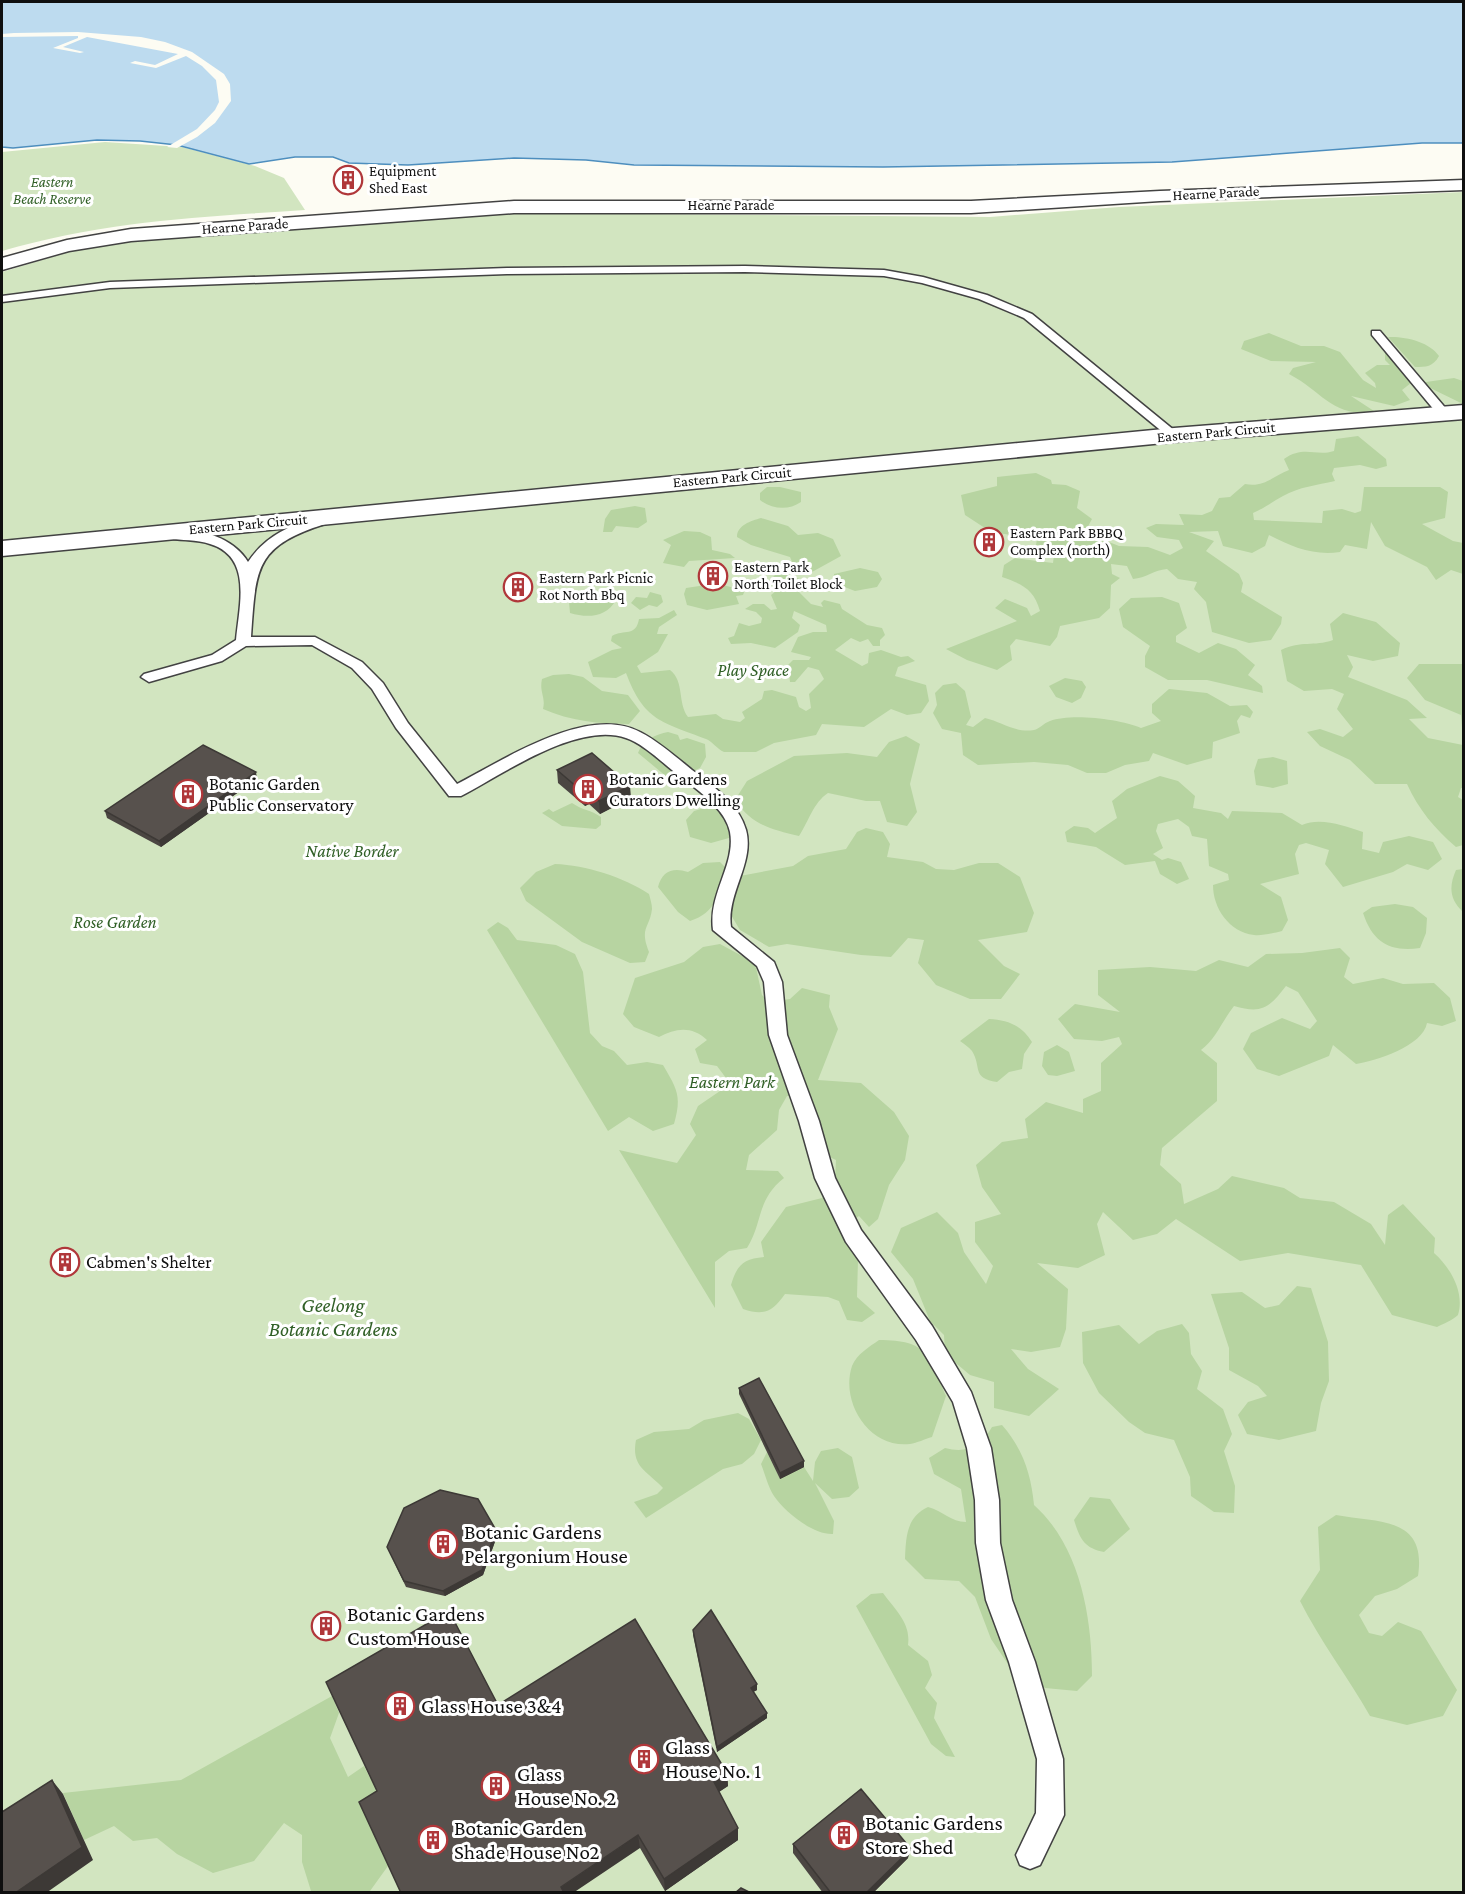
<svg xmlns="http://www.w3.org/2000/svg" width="1465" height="1894" viewBox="0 0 1465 1894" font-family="'Crimson Pro',serif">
  <rect width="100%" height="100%" fill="#fdfcf3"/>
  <path fill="#d2e5c0" d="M105,142l77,5 73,19 29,12 21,32c-106,7 -200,11 -303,41v-99z
    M1463,192v1700h-1461v-1620l80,-24 60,-8 374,-27 474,4 129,-10z"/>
  <path fill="#b7d4a1" d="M1269,333l32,13h23l16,6 23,28 13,8 -1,-5 -10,-10 12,-8h13l-5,-5v-11l26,34 -9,7 8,10 -16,6 -43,-10 26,17c-48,3 -52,-20 -88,-39l4,-6 23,-6 -45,-1 -30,-12 3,-8z
    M1388,337c17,-1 42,5 51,19 -6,11 -13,11 -24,11z
    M1454,378l9,3v23l-39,-19 2,-3z
    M1358,436l28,23 1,7 -11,3 -16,-4 -26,3 -2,6 3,7c-18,4 -36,6 -52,15 -10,5 -18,12 -30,17l1,7 68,3 1,-12 19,-2 13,4 6,-2 3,-24h76l8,5 -3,26 -23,6 31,17 10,2v31l-12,-4 -15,10 -9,-13 -42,-21 -14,-24 -4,27 -22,-4 -5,7c-26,4 -48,-5 -71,-17l-4,11 -13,7 -29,-7 -5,-15 -29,1 25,9 -8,10 33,23 4,9 -2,9 41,25 -1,7 -10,16 -22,3 -37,-11 -6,-30 -12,-13 3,-7 -19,-3 -11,-10c-13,1 -21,9 -34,10l-6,-13 -16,-2 1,10 8,4 -9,7 -1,23 -11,10 -39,8 -3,11 -7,9 -34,-7 -6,7 2,14 -15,10 -30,-10 -21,-11 71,-28 -22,-13 10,-9 22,9 4,8 9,-5c-6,-22 -18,-27 -38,-34l2,-12 11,-7 38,5 1,-8 -4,-8 -14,-2 1,-6 -46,-7 -26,-17 -4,-20 36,-9v-9l39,-4 15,7 1,4 14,1 14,6 -3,17 15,11 -7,13 -10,6 29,2 15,6 29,1 22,8 13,-7 -4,-8 -22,-3 -11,-9 10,-4 28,1 -5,-11 23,1 10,-4 7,-13 11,-1 15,-13c19,4 28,-8 44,-14l-5,-11c20,-14 32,-2 50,-8l2,-12z
    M767,487h13l21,5v10c-13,9 -29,7 -41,-2v-7z
    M635,506l10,2 2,14 -9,6 -22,-2 -4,6h-9l2,-13 6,-9z
    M761,518l27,8 10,9 20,-2 15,6 8,17 -29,16 -19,-8 -3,-7 -39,-12 -14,-8c0,-12 14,-16 24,-19z
    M684,531l16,1 11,5 1,13 18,4 5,4 -46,3 -5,6 -21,-4 8,-18 -8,-5z
    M860,568l18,4 4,7 -5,8 -22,4 -21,-8v-9z
    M779,571l23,9 -3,3 6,3 -6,6 12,12 12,3 -2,-4 3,-3 16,4 2,5 25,16 15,3 3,7 -5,5v6h-7l-5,-7 -8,3 -9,-4 -16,12 27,16 6,-3 1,-10 12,-3 20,7 7,-1 7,5 -17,6 -3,9 31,9 3,16 -8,12 -14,2 -16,-6 -27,18 -42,-3 -6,11 -42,8 -18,9h-32c-7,-3 -12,-11 -18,-13 -44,-17 -62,-18 -80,-66l-10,5 -23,-1 -5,-15 24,-12 10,-2 -11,-7 1,-5c12,-7 24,1 27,-17l20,-1 15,-8 3,5 -18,12 -2,7h11l-10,18 -21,14 4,7 29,-3c15,12 7,32 18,47l28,-3 7,5 17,3 5,-4 -3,-6 20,-13 2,-8 8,-1 24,7 3,10 7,4 5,-3 -2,-14 15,-15 -5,-9 -11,-3 -13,15h-5l-2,-17 5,-5h16l2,-3 -20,-5 7,-15 15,-5h14l-1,-7 -32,-14 -2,7 8,7 -2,7 -23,16 -24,-5 -20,1 -3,-6 6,-2 5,-13 10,3 12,-3 1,-5 -6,-6 -11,-3 8,-5h11l7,6 6,-1 -6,-14 5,-4 -1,-3 -28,-9 22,2z
    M708,582l37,8 -2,5 -7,1 3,8 -32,6 -20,-5 -3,-11 2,-6 20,-3z
    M650,592l11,3 2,7 -6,5 -8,-2 -9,5 -9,-7 5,-6 11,1z
    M582,595l23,1 11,4c-10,18 -29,18 -46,13l-1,-11z
    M1162,597l17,6 8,25 -11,8v6l23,11 19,-10 18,6 19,16 -7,10 14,11 1,7 -56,-13h-39l-23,-13v-11l5,-10 -27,-19 -4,-18 12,-11z
    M1343,613l33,9 24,21 -2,13 -25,5 -26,-6 6,12 -5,10 59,23 20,18 -18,1 19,19 35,7v43h-2l-3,9 5,3v45l-7,2c-22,-19 -37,-37 -49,-63h-32l-25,-24 -30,-14 -13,-14 13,-3 23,8 10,-8 -16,-20 7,-15 -12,-5 -28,2 -17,-10 -6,-31c21,-10 32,-3 52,-10l-3,-16z
    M1419,664h44v77l-2,-26 -36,-15 -18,-22z
    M569,674l14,3 19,14 26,4 12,16 -11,13c-29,0 -59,-3 -86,-15 3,-12 -4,-17 -1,-30l11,-4z
    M1065,678l17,3 4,6 -5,11 -9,5 -16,-6 -7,-11z
    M956,683l9,8 6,26 -5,8 7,2 12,-9c17,4 30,15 49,12 5,-1 10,-7 16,-9 21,-8 70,-2 91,7l20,-7 -9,-8v-9l17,-15 38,4 23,13 17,-1 6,7 -3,6 -9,-3 -4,6 3,12 -27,9 -1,16 -25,7 -34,-12 -4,8 -24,4 -19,8h-19l-19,-8 -34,-3 -56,3 -15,-10 -2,-22 -19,-4 -9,-16 4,-8 -2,-12 8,-8z
    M668,732l10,3 2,5 7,-2 18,6 1,13 -6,11 -22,10 -11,-1 -29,-24c4,-12 18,-19 30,-21z
    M906,736l14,8 -10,40 7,28 -10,14 -20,-4 -7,-21h-14l-38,-8c-15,10 -19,28 -29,43 -29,-7 -47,-11 -64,-36l12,-19 47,-25 53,-3 30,4 12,-15z
    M1273,757l14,4 1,23 -15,4 -17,-3 -2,-14 4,-12z
    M1160,776l18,5 17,15 -2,12 28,5 7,6 4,-8 50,2 20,12c19,-8 42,1 61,7l-1,17 17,4 4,-11 26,-6 24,6 9,17 -14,11 -21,-6 -14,8 -50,15 -18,-23 4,-14 -23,-7 -7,2 -4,9 4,20 -39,10 21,13 7,23 -6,11c-8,2 -20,5 -28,4 -25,-3 -41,-27 -41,-50l16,-5 -1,-6 -19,-8 -2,-27 -15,-3 -3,-9 -11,-8 -20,5 -2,7 7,17 -10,6 9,6 6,-2 13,4 8,17 -12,5 -17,-10 -5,-13 -30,4 -29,-18 -29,-5 -2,-10 9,-6 14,2 7,5 22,-15 -5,-17 15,-12z
    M572,803c10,7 19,7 29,14v8l-5,4 -34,-3 -20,-13 7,-4 4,3z
    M711,806l11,3 12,22 -5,7 -18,5 -21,-6 -4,-17 8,-9z
    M866,828l17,4 7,12 -3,13 36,5 13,7 18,1 25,-7h19l22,14 14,36 -7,19 -49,8 26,26 16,8 -19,25h-31l-34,-14 -18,-22 6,-23 -16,-2 -17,19 -30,-2 -74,-11 -18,3 -29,-17 -9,-15 -2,-20 11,-19 53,-10 15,-10 38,-7 11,-17z
    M720,862l8,8c-9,23 -12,43 -38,51l-12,-9 -20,-25c4,-16 15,-20 30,-15l15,-9z
    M555,864c31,1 68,13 94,30 1,4 3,10 3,15 -2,19 -13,18 -3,43l-4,10 -15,1 -48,-21 -56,-41 -6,-13 16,-16z
    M1463,869h1l-1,43c-14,-13 -14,-26 -7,-42z
    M1395,904l18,3 14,11 -1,15 -6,15c-30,4 -47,-5 -57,-35l9,-6z
    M498,922l10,6 9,12 39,5 19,9 8,18 7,61 12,13 12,5 13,14 20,-3 16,3c14,24 19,31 11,59l-21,7 -24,-14 -21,14 -121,-201z
    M720,944l35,19 7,32 7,7 21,-3 12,-11 28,7 -1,12 9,22 -20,51 43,3 33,29 15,24 -4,24 -16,25 -11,34 -9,8 -10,-11 -6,4 5,39 -1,38 18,16 -13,9 -15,-2 -8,-19 -11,-4 -43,-3c-13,18 -21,22 -42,15l-12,-24c6,-20 12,-26 33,-28l-3,-15 25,-35 36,-9 13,-17 1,-21 -26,-12c7,-22 12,-35 -2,-54l-21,2 -8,14 -2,20 -28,25 -3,15 32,1 6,7c-28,22 -21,45 -37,70l-18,3 -14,11v46l-96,-158 58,13 19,-28 -6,-11 8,-18 22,-15 6,-13 -9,-12 -17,-3 -5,-14 12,-9c-15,-14 -31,-12 -48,-3l-25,-10 -11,-13 12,-36 49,-16 19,-15z
    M1340,948l10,10 -6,19 9,7 30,-6 20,6 31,-1 16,15 6,23 -14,5 -15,-3c-4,23 -51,38 -71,41l-23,-19 -4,11 -50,20 -22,-7 -14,-20 8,-16 31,-15 28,11 7,-8 -19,-29 -12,-6c-17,22 -24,28 -52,20 -12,15 -18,33 -33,44l16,13v38l-55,47 -2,17 21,19 3,20 34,-15 14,-13 52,12 16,10 34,4 37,22 14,21 3,-30 15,-11 32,34 -1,15c16,14 31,39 24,62 -5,5 -15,9 -21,12l-45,-12 -31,-50 -73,-12 -48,8 -64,-42 -19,15 -24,6 -30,-28 -6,12 8,31 -27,13 -41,-5 31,26 -2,40 -6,18 -29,5 -20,-3 17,20 31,20 -30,27 -35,-8v-26l-24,-7 -25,-21 -1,-19 -14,-14 -17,-42 -22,-27 10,-24 36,-16 21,21 6,19 22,32 7,-18 -18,-24v-20l26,-8 -19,-27 -6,-22 26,-23 26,-4 -3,-19 21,-17 37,11v-14l18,-8v-28l21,-19 -3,-7 -17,4 -28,-2 -16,-20 17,-15 45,8 -22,-17v-25l52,-3 46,4 23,-11 29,7 18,-13 36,-1z
    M989,1019c19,1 32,6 43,23l-8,12 -2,15 -13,3 -12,10c-26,-4 -15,-15 -25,-31 -3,-4 -8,-7 -12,-10z
    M1057,1045l12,7 6,19 -18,5 -9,-1 -6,-9 2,-14z
    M1297,1286l14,2 17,54 1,39 -8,22 -5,28 -37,9 -32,-6 -9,-19 10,-13 19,-6 -9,-10 -29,-16v-22l-18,-54 31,-2 23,16 14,-3z
    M1182,1324l7,9 2,21 11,17 -5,18 26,20 9,25 -8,17 11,35 -1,27 -20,-1 -23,-16 -1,-19 -16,-37 -29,-7 -16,-11 -30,-29 -16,-30 -1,-31 37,-7 20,19 18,-13z
    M879,1340c49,0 50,15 67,56l-14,41c-7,2 -15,6 -22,7 -41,5 -70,-42 -58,-78 5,-12 17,-19 27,-26z
    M738,1413l11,6 12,21 -7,14 -12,10 -19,5 -77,49 -12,-16 23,-8 6,-6c-17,-18 -32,-21 -27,-48l18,-8 35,-3 15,-9z
    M1002,1425c21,24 29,49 32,80 46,41 58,112 58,171l-15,15 -32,-3 -35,-21 -19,-28 -16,-42 -16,-16 -34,-2 -20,-20c1,-21 1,-42 23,-52 15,4 23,15 38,15l-5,-33 -27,-15 -5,-16 16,-10c22,6 36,-2 47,-21z
    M838,1448l14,9 7,31 -10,9 -17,2 -17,-16 19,38 -1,13c-20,1 -48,-22 -59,-38 -6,-9 -9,-22 -13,-32l6,-12 13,26 24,-11 9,14 2,-19 6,-11z
    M1090,1497l20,2 20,30 -26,23c-20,-4 -24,-13 -30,-32z
    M1336,1515c42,8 91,1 82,61l-21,13 -22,7 -16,19 10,18 13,3 16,-14 23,9 36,59 -14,26 -36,9 -37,-9c-22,-39 -50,-75 -70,-115l20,-31 -2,-43z
    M883,1593c13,18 28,30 25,52l20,16 4,14 -7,13 12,15 -3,15 21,39 -9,-1 -15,-12 -75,-138 15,-12z
    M332,1696l7,17 -9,25 18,39 16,-11 6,12 25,-15 -30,52 23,51 -18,25h-59l-9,-29v-27l-18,-12 -30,38 -41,12 -36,-19 -20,-16 -24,3 -19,-15 -30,14 -21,-47 118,-13z"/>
  <path fill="#bddbef" stroke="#4d8ebe" stroke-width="1.5" d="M2,2h1461v141h-41l-250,19 -289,5 -249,-2 -48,-5 -72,-2 -106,7 -59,-2 -16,-6h-38l-46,7 -72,-19 -37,-4 -43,-1 -84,8 -11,-1z"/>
  <path fill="#fdfcf3" d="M78,32l63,5 24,5 27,10 32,22 6,10 1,17 -16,22 -18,14 -20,11 -10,-1 30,-18 18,-19 4,-8 -3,-22 -14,-14 -16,-10 -30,12 -26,-5 5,-2 20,4 23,-11 -91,-17 -24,10 21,5 -4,1 -27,-5 25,-10v-2l-76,1v-3l12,-1z"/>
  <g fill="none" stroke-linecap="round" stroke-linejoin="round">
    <g stroke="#424242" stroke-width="3">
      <path id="service" d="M745,266l139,4 39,7 64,18 45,19 148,121 -2,3h-8l-146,-120 -45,-19 -57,-16 -38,-7 -139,-4 -238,2 -397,14 -108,14v-6l108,-14 397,-14z
        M1372,331h8l68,80v6h-8l-68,-82z
        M323,516l7,4 -2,3c-73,23 -72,43 -77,114h64l47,25 21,21 25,40 49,61c47,-24 130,-80 183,-52 18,9 36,25 52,38 20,15 47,34 54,60 9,33 -20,64 -15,97l43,35 8,20 5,53 32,86 16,57 26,52 71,96 39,66 20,56 8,52 1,43 12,57 23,62 28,97 1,56 -24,50 -10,4 -10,-4 -4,-10 20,-42 1,-54 -28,-97 -23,-62 -10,-57 -1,-43 -8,-52 -14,-46 -37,-62 -70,-98 -31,-64 -16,-57 -30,-86 -5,-53 -7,-16 -44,-36c-5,-37 23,-65 17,-98 -4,-22 -31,-41 -48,-54 -15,-11 -39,-35 -56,-40 -48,-17 -123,36 -165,58h-12l-53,-68 -24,-39 -20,-21 -40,-23 -66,1 -24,15 -73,21 -8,-5 3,-3 68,-19 24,-15c3,-34 17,-83 -26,-96 -14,-5 -28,-3 -42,-6v-6c28,-7 66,6 80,30 18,-27 44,-38 75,-46z"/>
    </g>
    <g stroke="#424242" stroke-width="3">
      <path id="minor" d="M1464,180v10l-304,11 -189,12h-457l-383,28 -62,10 -67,19v-12l65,-18 64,-11 383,-28h457l189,-10z
        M1464,405v14l-290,23 -1172,114v-15l1172,-113z"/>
    </g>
    <use href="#service" fill="#fff" fill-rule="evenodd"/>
    <use href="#minor" fill="#fff" fill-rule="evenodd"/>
  </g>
  <path fill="#4b4642" d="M557,770l74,28 -31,16 -11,-10 -4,2 -27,-23z
    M257,779l-96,68 -54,-29 -2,-7z
    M739,1388l65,79 -24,12 -41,-85z
    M497,1536l-14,39 -38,21 -39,-9 -19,-40z
    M693,1630l64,54v6l-4,2 14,26 -50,34 -24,-117z
    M498,1705l229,68 1,13 -9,6 19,48 -73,51 -25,-43 -264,-57z
    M793,1844l115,14 -35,35h-50l-30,-40z"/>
  <path fill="#3d3936" d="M256,772l1,7 -96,68 -2,-6z
    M630,786l1,12 -31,16 -1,-13z
    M588,791l1,13 -4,2 -1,-13z
    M804,1461v6l-24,12v-6z
    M496,1530l1,6 -14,39 -38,21 -2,-5z
    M757,1684v6l-6,3v-5z
    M767,1713v5l-50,34v-5z
    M727,1773l1,13 -14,9v-13z
    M52,1780l11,14 30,66 -47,33h-31z
    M738,1828v12l-73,51 -1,-12z
    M638,1835l2,13 -67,45h-10l-2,-6z
    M911,1849l-3,9 -35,35h-7z"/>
  <path fill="#57514d" stroke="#3d3936" stroke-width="1.5" d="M203,745l53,27 -97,69 -54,-30z
    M592,753l38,33 -31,15 -11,-10 -4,2 -27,-23z
    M759,1378l45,83 -24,12 -41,-85z
    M440,1490l38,9 18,31 -14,40 -39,21 -39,-10 -17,-34 17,-39z
    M711,1610l46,74 -6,4 16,25 -50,34 -24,-117z
    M449,1611l49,94 137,-86 92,154 -13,9 24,46 -74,51 -26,-44 -77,52 3,6h-163l-42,-91 18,-11 -51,-109z
    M52,1780l30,67 -67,46h-13v-81z
    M861,1789l50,60 -45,44h-35l-38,-49z
    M741,1888l10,5h-16z"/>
  <defs>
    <g id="building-ring" transform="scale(1.5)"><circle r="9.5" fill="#fff" stroke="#b0373a" stroke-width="1.5"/><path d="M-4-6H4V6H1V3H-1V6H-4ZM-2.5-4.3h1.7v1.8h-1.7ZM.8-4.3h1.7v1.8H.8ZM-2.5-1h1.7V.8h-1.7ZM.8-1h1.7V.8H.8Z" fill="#b0373a"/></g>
  </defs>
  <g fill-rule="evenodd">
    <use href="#building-ring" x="348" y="180"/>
    <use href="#building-ring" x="989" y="542"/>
    <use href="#building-ring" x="713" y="576"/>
    <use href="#building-ring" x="518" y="587"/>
    <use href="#building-ring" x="588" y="789"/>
    <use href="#building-ring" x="188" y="794"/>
    <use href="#building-ring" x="65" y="1262"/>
    <use href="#building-ring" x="443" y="1544"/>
    <use href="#building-ring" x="326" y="1626"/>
    <use href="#building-ring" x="400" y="1706"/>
    <use href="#building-ring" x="644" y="1759"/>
    <use href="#building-ring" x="496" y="1786"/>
    <use href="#building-ring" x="844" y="1835"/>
    <use href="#building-ring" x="433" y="1840"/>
  </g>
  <g text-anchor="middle" stroke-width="6" stroke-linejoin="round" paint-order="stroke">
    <g font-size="15" fill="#0f0f0f" stroke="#fff" text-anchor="start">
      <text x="369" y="176">Equipment<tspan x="369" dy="17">Shed East</tspan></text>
      <text x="1010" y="538">Eastern Park BBBQ<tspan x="1010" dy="17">Complex (north)</tspan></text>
      <text x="734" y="572">Eastern Park<tspan x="734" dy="17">North Toilet Block</tspan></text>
      <text x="539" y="583">Eastern Park Picnic<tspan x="539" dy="17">Rot North Bbq</tspan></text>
    </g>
    <g font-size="15" font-style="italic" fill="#316027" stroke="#fff">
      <text x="52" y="187">Eastern<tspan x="52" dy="17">Beach Reserve</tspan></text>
    </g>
    <g font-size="15" fill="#0f0f0f" stroke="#fff">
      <text transform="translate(1216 193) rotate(-3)" y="5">Hearne Parade</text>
      <text x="731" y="210">Hearne Parade</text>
      <text transform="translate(245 226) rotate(-4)" y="5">Hearne Parade</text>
      <text transform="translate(1216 432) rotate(-5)" y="5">Eastern Park Circuit</text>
      <text transform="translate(732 477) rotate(-5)" y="5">Eastern Park Circuit</text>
      <text transform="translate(248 524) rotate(-5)" y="5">Eastern Park Circuit</text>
    </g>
    <g font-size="18" font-style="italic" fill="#316027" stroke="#fff">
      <text x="753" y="676">Play Space</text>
      <text x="352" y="857">Native Border</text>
      <text x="115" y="928">Rose Garden</text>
      <text x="732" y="1088">Eastern Park</text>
    </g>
    <g font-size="18" fill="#0f0f0f" stroke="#fff" text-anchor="start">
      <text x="609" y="785">Botanic Gardens<tspan x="609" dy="21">Curators Dwelling</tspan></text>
      <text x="209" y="790">Botanic Garden<tspan x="209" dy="21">Public Conservatory</tspan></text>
      <text x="86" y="1268">Cabmen's Shelter</text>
    </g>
    <g font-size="21" font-style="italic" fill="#316027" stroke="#fff">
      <text x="333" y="1312">Geelong<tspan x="333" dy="24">Botanic Gardens</tspan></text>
    </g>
    <g font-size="21" fill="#0f0f0f" stroke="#fff" text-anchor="start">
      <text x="464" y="1539">Botanic Gardens<tspan x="464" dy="24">Pelargonium House</tspan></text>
      <text x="347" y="1621">Botanic Gardens<tspan x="347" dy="24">Custom House</tspan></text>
      <text x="421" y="1713">Glass House 3&amp;4</text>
      <text x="665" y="1754">Glass<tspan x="665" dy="24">House No. 1</tspan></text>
      <text x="517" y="1781">Glass<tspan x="517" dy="24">House No. 2</tspan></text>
      <text x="865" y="1830">Botanic Gardens<tspan x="865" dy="24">Store Shed</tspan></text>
      <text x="454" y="1835">Botanic Garden<tspan x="454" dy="24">Shade House No2</tspan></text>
    </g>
  </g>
  <rect width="1465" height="1894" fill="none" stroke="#0f0f0f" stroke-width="6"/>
</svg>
